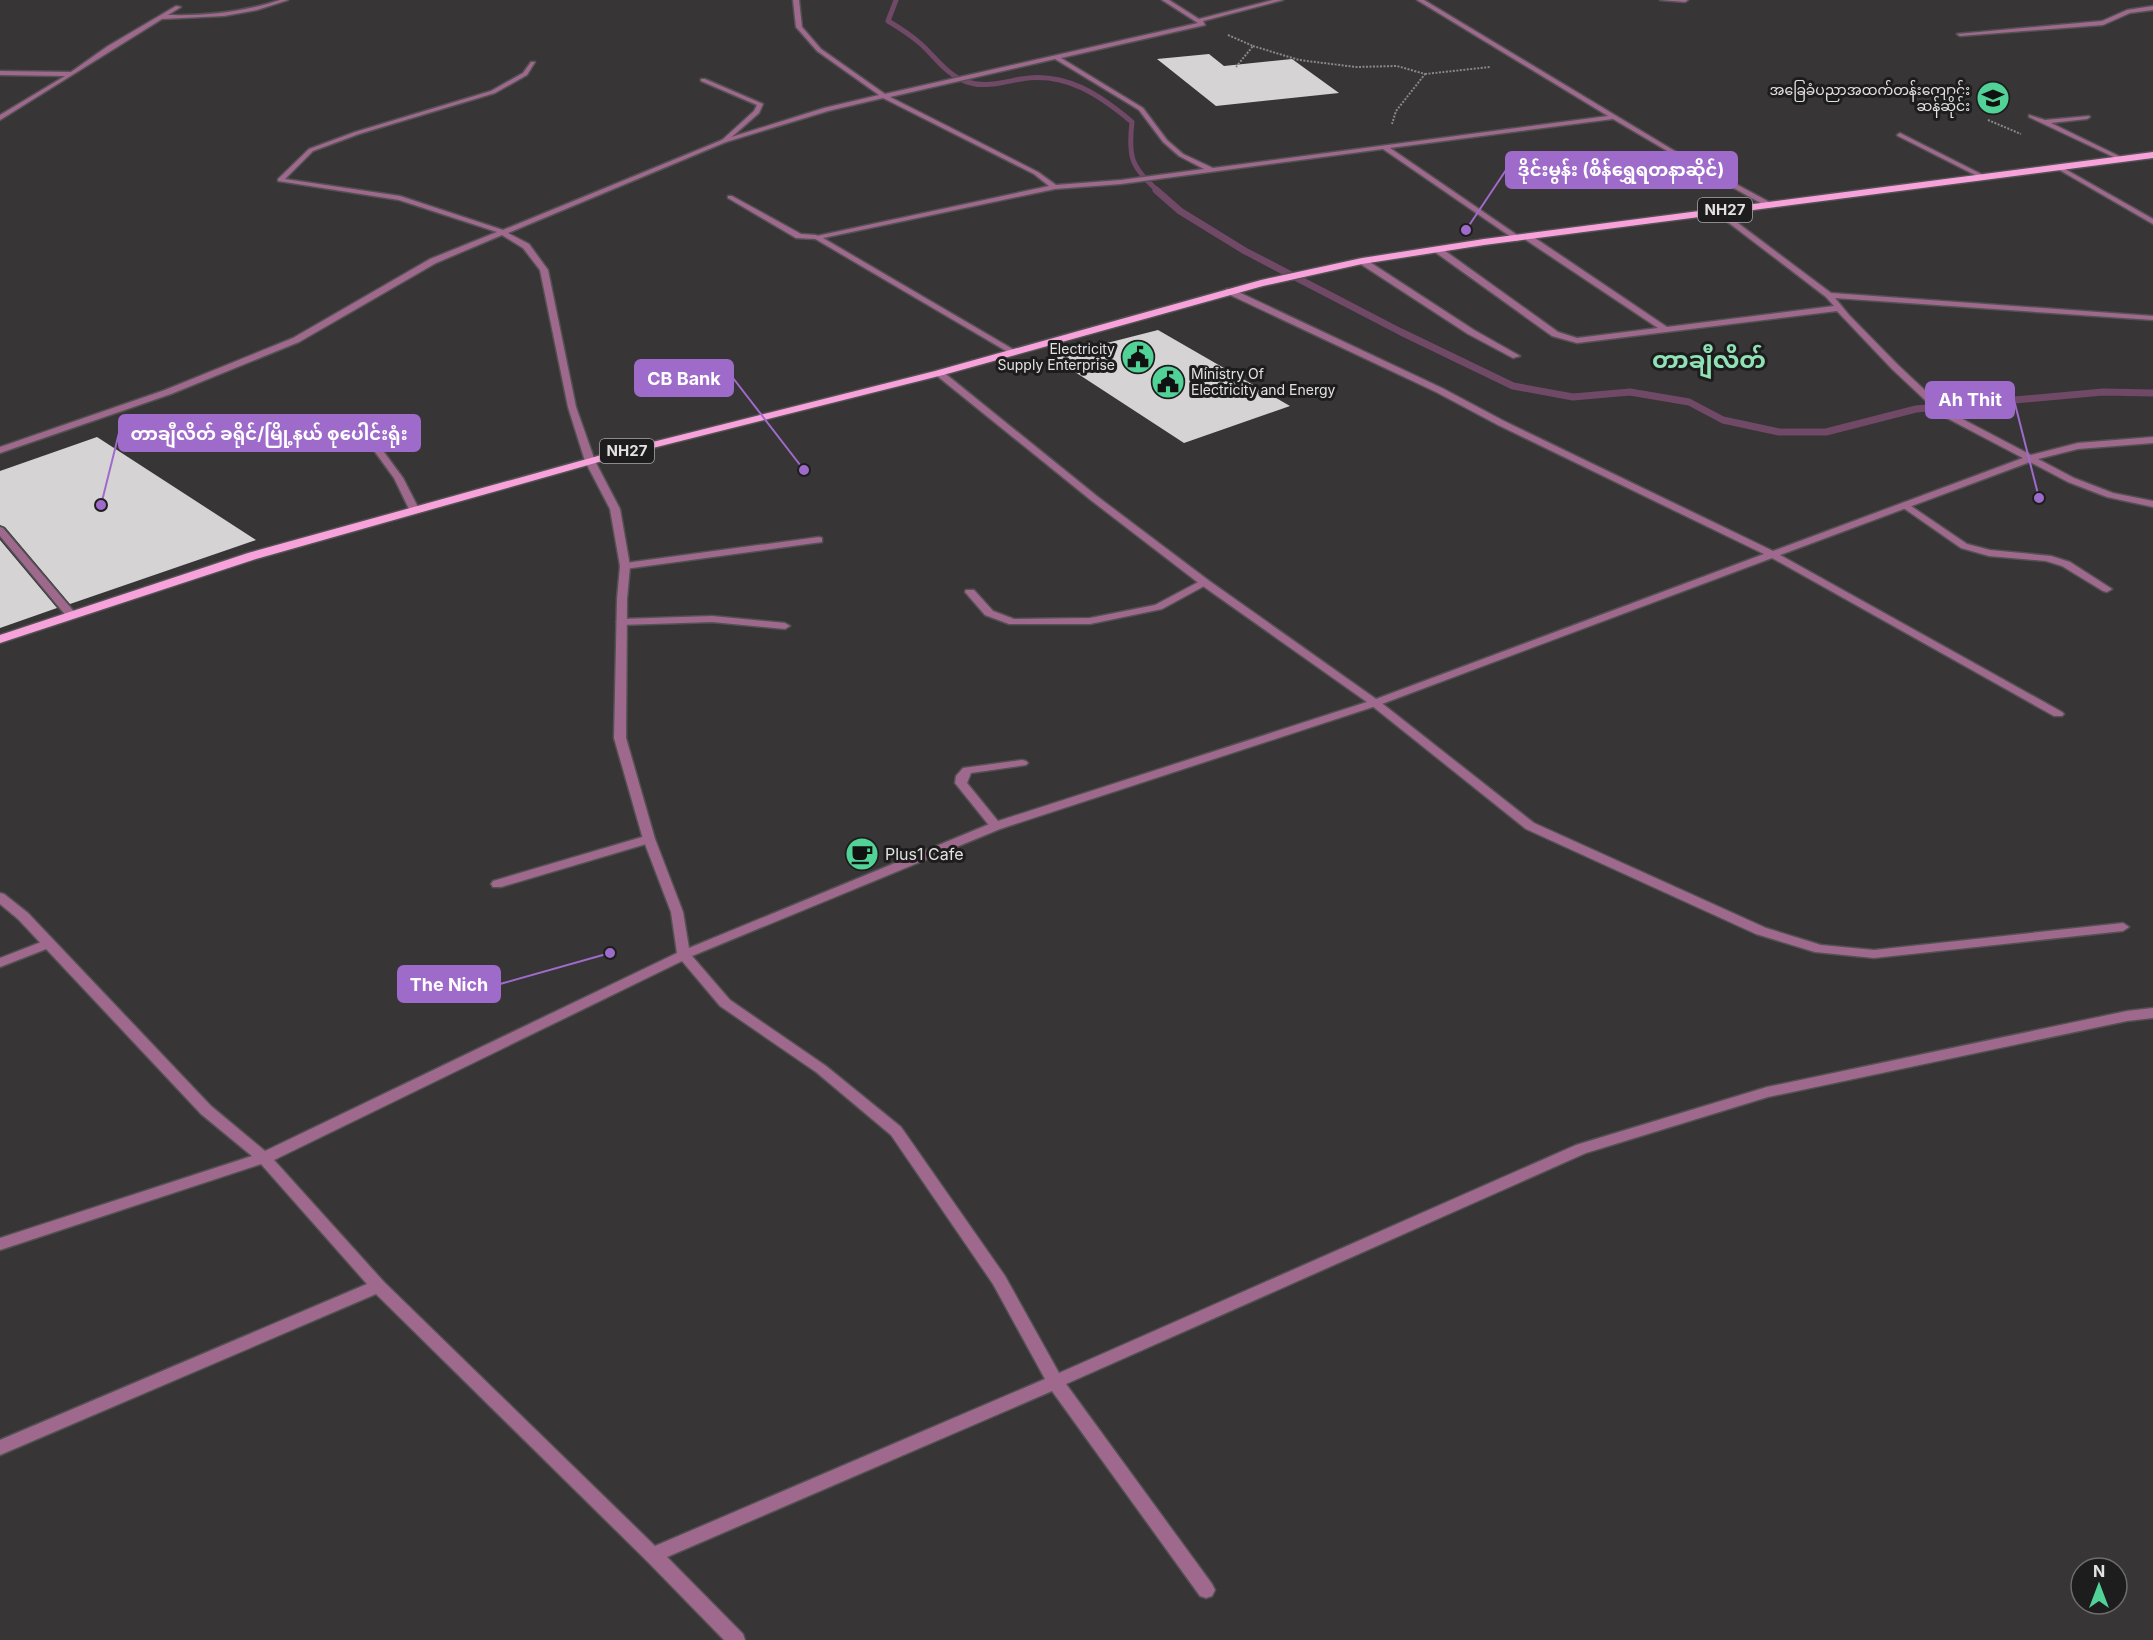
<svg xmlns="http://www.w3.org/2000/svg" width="2153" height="1640" viewBox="0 0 2153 1640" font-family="Inter,'Noto Sans Myanmar',sans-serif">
  <rect width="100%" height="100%" fill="#383537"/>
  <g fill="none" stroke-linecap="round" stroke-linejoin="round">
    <path stroke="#704966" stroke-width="5" d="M896,0l-8,21c12,7 23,14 34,24 14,13 26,31 45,37 18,6 37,0 54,-3 44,-8 79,16 111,43 -4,35 -1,45 26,69"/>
    <path stroke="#704966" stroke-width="7" d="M1156,190l24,21 65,40 156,81 112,54 60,11 57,-5 59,10 34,18 56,12h47l90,-23 187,-17 50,1"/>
  </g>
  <path fill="#d6d3d5" d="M1209,54l15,12 68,-7 47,34 -123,13 -59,-47z
    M1158,330l132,76 -106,37 -132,-86z
    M97,437l159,103 -186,64 -65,-77 -5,-2v-54z
    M0,540l57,68 -57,20z"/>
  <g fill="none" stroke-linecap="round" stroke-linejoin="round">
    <g stroke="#535152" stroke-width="3">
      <path id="lane" d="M701,79h4l58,25 -4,9 -33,29 -5,-1 33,-30 3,-6 -56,-24z
        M2029,115l16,5 44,-4 1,1 -3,2 -36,4 74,36 -5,1 -91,-43z
        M1900,133l85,43 1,1 -5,1 -83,-42 -1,-1z
        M728,196h4l69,38 15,1 4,2 -4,2 -20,-1 -68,-40z
        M358,420l3,1 42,57 17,33 -2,2h-6l-2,-2 -16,-33 -40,-55z
        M1905,502l62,42 23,6 61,6 19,6 42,27 -5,3 -4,-1 -41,-25 -16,-5 -57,-5 -28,-8 -59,-41 -2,-2z
        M0,527l3,1 73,86 1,2 -1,2h-8l-68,-82z
        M819,537l3,1v4l-197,27 -5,-3 5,-3z
        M1204,579l4,1v4l-46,25 -72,15h-81l-24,-9 -20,-23 1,-2h8l19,21 21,8 76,-1 65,-13z
        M712,616l73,7 5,3 -5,3 -73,-7 -91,3 -5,-3 5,-3z
        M1375,700l4,1 155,122 232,105 55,17 53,5 249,-27 6,4 -6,4 -249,27 -59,-6 -59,-18 -230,-105 -155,-124 -2,-2z
        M1022,760l4,1 2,2 -2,2 -55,8 -4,10 35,43 -2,3h-8l-37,-46 1,-7 7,-8z
        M649,835l6,4 -2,3 -152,45h-8l-2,-3 2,-3z
        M49,939l6,4 -1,3 -54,21v-9z"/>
    </g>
    <g stroke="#535152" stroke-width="3">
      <path id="street" d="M280,0h8l-31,10 -33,6 -62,3 -162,101v-5l65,-39 -65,-1v-4l71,1 37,-26 68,-40 5,1 -13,8c38,1 75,-3 112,-15z
        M793,0h6l3,27 19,22 64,45 313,-71 -36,-23h7l30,19 74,-19h10l-80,21 2,4 -144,33 82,50 24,32 16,14 30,14 395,-52 -191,-116h7l249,150 100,54 -7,2 -97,-54 -56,-33 -223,29 130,89 1,2 -4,2 -134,-92 -262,35 -66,5 -232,49 193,113 1,2 -4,2 -201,-118 237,-51 -15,-12 -151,-76 -55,13 -102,31 -218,91 21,11 19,26 28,137 19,54 25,48 10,57 -3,33 -1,139 29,101 28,73 6,36 303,-125 375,-121 -167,-118 -108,-83 -156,-126v-4h6l156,126 110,83 168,119 388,-145 -266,-129 -62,-33 -210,-99v-4h6l210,99 62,33 269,130 250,-93 -82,-43 -49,-46 -55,-58 -260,32 -25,-7 -117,-84v-4h6l117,84 19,6 81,-10 -132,-88v-4h6l135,91 167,-21 -8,-9 -110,-84 -1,-2 4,-2 112,84 322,23v4l-318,-22 14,17 49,50 49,46 84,44 47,-12 75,-6v6l-75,6 -40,10 36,19 39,15 40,8v6l-46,-10 -39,-15 -38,-20 -250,93 282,157 2,2 -2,2h-8l-282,-158 -393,147 -379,124 -308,127 38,44 96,66 75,61 104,149 54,97 517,-228 191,-58 360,-76 26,-3v10l-26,3 -359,76 -182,56 -520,231 146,200 3,6 -3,6 -6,2 -6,-2 -148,-205 -385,166 76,77 2,6h-21l-77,-79 -271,-267 -376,161v-15l367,-156 -106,-120 -261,86v-12l252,-82 -51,-42 -183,-195 -18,-15v-11l4,1 24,19 183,193 54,45 412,-198 -6,-41 -28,-73 -29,-101 3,-139 3,-33 -10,-57 -25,-48 -17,-54 -28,-137 -17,-22 -21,-13 -66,28 -137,79 -128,52 -171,59v-6l165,-57 128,-52 137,-79 67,-27 -98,-32 -121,-19v-2l31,-30 46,-17 136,-41 32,-18 8,-11h4l-8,13 -32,18 -136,41 -46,17 -28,28 115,17 103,34 219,-90 102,-32 55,-13 -62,-44 -21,-24zM1055,59l84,51 24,32 16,14 25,13 -83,11 -65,5 -18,-13 -148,-75zM682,961l38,45 96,66 75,63 102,149 52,95 -390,167 -271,-264 -110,-122z
        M1660,0h28l-3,2z
        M2153,6v4l-23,3 -27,12 -143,11 -3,-2 145,-13 25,-11z
        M2058,165l95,54v5l-97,-56 -1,-1z
        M1359,259h6l109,71 46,26 -7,2 -45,-24 -109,-71z"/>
    </g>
    <g stroke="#535152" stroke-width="3">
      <path id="primary" d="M2153,152v6l-669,87 -122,19 -99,22 -320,89 -330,83 -357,101 -256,84v-8l248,-82 357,-99 330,-83 326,-91 101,-22 122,-19z"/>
    </g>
    <path stroke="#8a8889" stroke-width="2" stroke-dasharray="2 1.5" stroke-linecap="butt" d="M1228,35l25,11 -17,21
      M1253,46l46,14 57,7 41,-1 28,8 -29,37 -4,13
      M1425,74l65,-7
      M1988,120l33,14"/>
    <use href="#lane" fill="#9e698c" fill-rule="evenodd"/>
    <use href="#street" fill="#9e698c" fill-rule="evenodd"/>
    <use href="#primary" fill="#f8a2db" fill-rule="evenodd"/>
  </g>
  <defs>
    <g id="school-disc" transform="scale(1.725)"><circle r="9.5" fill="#51d398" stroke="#1e1d1e"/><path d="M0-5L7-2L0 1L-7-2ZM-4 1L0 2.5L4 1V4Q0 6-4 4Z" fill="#111"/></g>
    <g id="civic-disc" transform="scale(1.725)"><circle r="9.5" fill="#51d398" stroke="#1e1d1e"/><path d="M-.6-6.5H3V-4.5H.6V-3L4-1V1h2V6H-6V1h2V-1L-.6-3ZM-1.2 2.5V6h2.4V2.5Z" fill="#111"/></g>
    <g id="cafe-disc" transform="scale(1.725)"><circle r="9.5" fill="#51d398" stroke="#1e1d1e"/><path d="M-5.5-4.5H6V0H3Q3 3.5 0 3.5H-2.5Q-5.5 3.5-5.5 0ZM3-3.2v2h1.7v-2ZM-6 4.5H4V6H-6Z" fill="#111"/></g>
  </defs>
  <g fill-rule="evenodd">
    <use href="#school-disc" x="1993" y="98"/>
    <use href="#civic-disc" x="1138" y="357"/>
    <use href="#civic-disc" x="1168" y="382"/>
    <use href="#cafe-disc" x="862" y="854"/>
  </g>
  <g text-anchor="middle" stroke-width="6" stroke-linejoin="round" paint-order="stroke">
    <g font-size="14" fill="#e3e1e2" stroke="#1e1d1e" text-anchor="end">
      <text x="1970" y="95">အခြေခံပညာအထက်တန်းကျောင်း<tspan x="1970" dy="16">ဆန်ဆိုင်း</tspan></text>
      <text x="1115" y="354">Electricity<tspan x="1115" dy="16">Supply Enterprise</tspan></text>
      <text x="1191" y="379" text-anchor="start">Ministry Of<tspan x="1191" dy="16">Electricity and Energy</tspan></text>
    </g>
    <g fill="#1e1d1e" stroke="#a8a6a7" stroke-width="1.5">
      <rect x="1698" y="198" width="54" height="24" rx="4.5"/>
      <rect x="600" y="439" width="54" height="24" rx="4.5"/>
    </g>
    <g font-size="15" font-weight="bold" fill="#e3e1e2">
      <text x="1725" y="215">NH27</text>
      <text x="627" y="456">NH27</text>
    </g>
    <g font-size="16" fill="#e3e1e2" stroke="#1e1d1e" text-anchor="start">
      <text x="885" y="860">Plus1 Cafe</text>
    </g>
    <g font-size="24" font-weight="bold" fill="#90e1b6" stroke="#1e1d1e">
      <text x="1709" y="368">တာချီလိတ်</text>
    </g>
  </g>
  <path fill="none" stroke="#9f6bcb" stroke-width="2" d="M1466 230L1506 170M804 470L733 378M2039 498L2014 400M101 505L119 433M610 953L500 984"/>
  <g fill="#9f6bcb" stroke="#1e1d1e" stroke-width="2">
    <circle cx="1466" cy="230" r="6"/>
    <circle cx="804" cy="470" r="6"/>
    <circle cx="2039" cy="498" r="6"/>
    <circle cx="101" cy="505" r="6"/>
    <circle cx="610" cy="953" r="6"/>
  </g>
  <g fill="#9f6bcb" stroke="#9f6bcb" stroke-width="2">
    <rect x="1506" y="152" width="231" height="36" rx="6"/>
    <rect x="635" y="360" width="98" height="36" rx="6"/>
    <rect x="1926" y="382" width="88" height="36" rx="6"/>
    <rect x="119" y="415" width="301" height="36" rx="6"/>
    <rect x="398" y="966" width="102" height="36" rx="6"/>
  </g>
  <g font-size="18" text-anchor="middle" font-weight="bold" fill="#fff">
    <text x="1621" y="176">ဒိုင်းမွန်း (စိန်ရွှေရတနာဆိုင်)</text>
    <text x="684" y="385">CB Bank</text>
    <text x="1970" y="406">Ah Thit</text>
    <text x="269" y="440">တာချီလိတ် ခရိုင်/မြို့နယ် စုပေါင်းရုံး</text>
    <text x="449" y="991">The Nich</text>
  </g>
  <g transform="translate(2099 1586)"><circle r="28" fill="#1e1d1e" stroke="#6d6b6c" stroke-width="1.5"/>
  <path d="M0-4.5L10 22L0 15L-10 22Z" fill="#51d398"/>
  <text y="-9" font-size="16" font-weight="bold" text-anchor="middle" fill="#e3e1e2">N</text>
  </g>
</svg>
